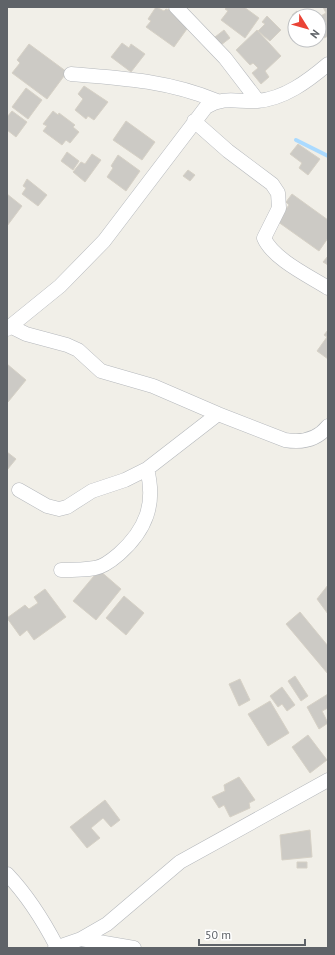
<svg xmlns="http://www.w3.org/2000/svg" width="335" height="955" viewBox="0 0 335 955" font-family="'PT Sans',sans-serif">
  <rect width="100%" height="100%" fill="#f1efe8"/>
  <g fill="none" stroke-linecap="round" stroke-linejoin="round">
    <path stroke="#aadaff" stroke-width="4" d="M296,140l32,16"/>
  </g>
  <path fill="#cccac5" stroke="#d6d1c6" d="M156,7l8,4 2,-2 2,1 2,-2 19,18 -15,21 -28,-20 5,-6 -3,-2z
    M227,7h17l15,11 -14,20 -24,-18 7,-9 -3,-2z
    M323,7h5v29l-4,2 -5,-10v-11l7,-4z
    M297,11l4,5h-6v3l-3,-4z
    M267,16l14,14 -11,11 -12,-10 7,-7 -3,-2z
    M224,30l6,8 -9,7 -6,-8z
    M257,30l24,26 -16,15 4,6 -8,7 -9,-11 6,-5 -5,-5 -3,2 -14,-15z
    M122,43l7,5 2,-4 14,10 -14,18 -20,-15z
    M29,44l38,28 -20,27 -35,-26 8,-10 -3,-3z
    M84,86l24,16 -14,18 -6,-4 -2,3 -11,-9 8,-11 -5,-5z
    M26,88l16,12 -14,19 -16,-12z
    M12,111l15,11 -11,15 -9,-7v-13z
    M53,111l5,4 1,-2 16,12 -2,2 6,5 -9,11 -4,-3 -4,5 -19,-14 4,-5 -4,-2z
    M126,121l29,21 -13,18 -29,-20z
    M298,144l22,15 -12,16 -9,-7 3,-5 -12,-9z
    M67,152l12,9 -6,9 -12,-9z
    M92,154l9,6 -16,22 -12,-10 8,-10 4,2z
    M118,155l22,16 -14,20 -19,-14 6,-9 -2,-2z
    M188,170l7,5 -5,6 -7,-5z
    M27,179l20,16 -9,11 -16,-12 4,-6 -3,-2z
    M7,194l15,12 -15,20z
    M292,194l36,26v18l-9,13 -45,-32 9,-6 6,-8 -3,-3z
    M328,256v9l-5,-3z
    M328,330v29l-11,-8 10,-14 -3,-2z
    M7,364l19,16 -18,22 -1,-2z
    M7,452l9,7 -9,11z
    M99,570l22,19 -25,31 -23,-19z
    M328,585v29l-11,-15z
    M45,589l21,28 -32,23 -7,-10 -7,6 -13,-18 18,-13 4,4 9,-6 -4,-6z
    M124,596l20,17 -18,22 -20,-17z
    M300,612l28,34v28l-42,-50z
    M295,676l13,20 -7,5 -13,-20z
    M240,679l10,21 -11,6 -10,-22z
    M282,687l13,18 -8,6 -5,-7 -4,3 -8,-11z
    M328,694v14l-6,3 6,12 -9,6 -12,-22z
    M270,701l19,32 -21,13 -20,-32z
    M308,735l19,25 -17,13 -18,-26z
    M239,777l16,23 -6,3 1,5 -20,9 -6,-12 -5,3 -7,-11 13,-6 -1,-6z
    M105,800l15,20 -9,7 -8,-9 -12,10 9,10 -13,10 -17,-21z
    M310,830l2,27 -30,3 -2,-25z
    M297,862h10v6h-10z"/>
  <g fill="none" stroke-linecap="round" stroke-linejoin="round">
    <g stroke="#b5b8bc" stroke-width="15">
      <path id="minor" d="M176,7l49,51 33,43
        M71,74c51,4 98,7 146,27
        M194,121l34,30 44,33 6,9 1,15 -15,30c9,21 45,38 64,50
        M10,326l16,8 41,11 11,5 23,21 52,15 65,28 67,26c17,3 32,0 43,-14
        M7,329l53,-43 44,-45 102,-134c19,-11 30,-5 51,-6 27,-2 51,-20 71,-37
        M19,490l28,16 12,3 8,-2 25,-16 33,-11 22,-11 71,-55
        M61,570c11,0 23,0 34,-2 8,-1 17,-8 24,-14 27,-24 37,-50 28,-85
        M7,874c21,22 36,46 50,73
        M81,939l53,9
        M55,948l26,-9 26,-15 73,-62 148,-82"/>
    </g>
    <use href="#minor" stroke="#fff" stroke-width="14"/>
  </g>
  <rect width="335" height="955" fill="none" stroke="#5f6368" stroke-width="16"/>
  <g transform="translate(307 28) rotate(127)"><circle r="19" fill="#ffffff" stroke="#bfc1c3"/>
  <path d="M0-3L7 15L0 10L-7 15Z" fill="#ea4335"/>
  <text y="-6" font-size="11" font-weight="bold" text-anchor="middle" fill="#5f6368">N</text>
  </g>
  <path d="M199 939v6h106v-6" fill="none" stroke="#5f6368" stroke-width="2"/>
  <text x="205" y="939" font-size="12" fill="#5f6368" stroke="#ffffff" stroke-width="3" paint-order="stroke">50 m</text>
</svg>
